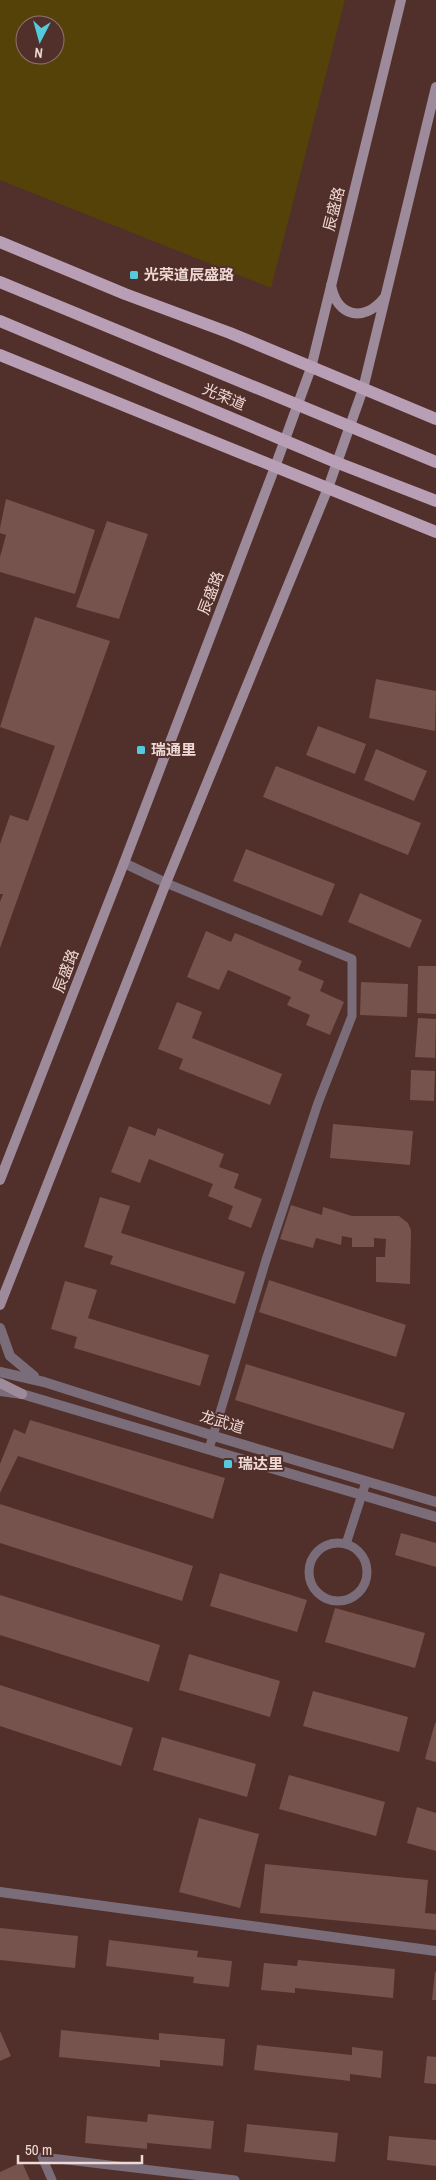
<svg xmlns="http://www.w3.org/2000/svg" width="436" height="2180" viewBox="0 0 436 2180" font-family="'Archivo Narrow','Noto Sans SC',sans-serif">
  <rect width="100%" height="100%" fill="#512f2a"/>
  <path fill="#544209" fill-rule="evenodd" d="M0,0h345l-74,288 -271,-108zM25,25h30v30h-30z"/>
  <path fill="#77534d" d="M6,499l89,31 -20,64 -75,-22v-15l6,-22 -6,-2v-5z
    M107,521l41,13 -29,85 -43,-12z
    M35,617l75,24 -110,307v-46l3,-8h-3v-50l10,-29 18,6 27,-75 -55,-19z
    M376,679l60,12 -1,40 -66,-13z
    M318,726l48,18 -11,30 -49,-19z
    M376,749l51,22 -13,30 -50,-21z
    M276,766l145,57 -13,32 -145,-58z
    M246,849l89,35 -13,32 -89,-35z
    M360,893l62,27 -12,28 -62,-26z
    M206,931l25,11 4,-9 67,28 -4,9 26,11 -4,10 24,11 -14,33 -24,-10 4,-10 -23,-10 4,-8 -63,-27 -9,20 -32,-13z
    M418,966h18v48l-19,-1z
    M361,982l47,2 -1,33 -47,-2z
    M177,1002l25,10 -10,26 90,36 -12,31 -91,-36 4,-10 -25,-10z
    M418,1018l18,1 -1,39 -20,-1z
    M411,1070l24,1 -1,30 -24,-1z
    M333,1124l80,7 -3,34 -80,-7z
    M129,1126l26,10 3,-8 66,26 -5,13 20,7 -5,14 28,11 -11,29 -23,-9 5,-13 -25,-10 5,-12 -64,-25 -9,24 -29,-11z
    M100,1197l30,9 -9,27 124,39 -10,32 -125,-40 3,-8 -29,-9z
    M291,1205l31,10 1,-8 29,9h47l9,7 3,7 -1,54 -34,-2v-25h9l1,-18 -12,-1v9h-22v-9l-10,-2 -1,9 -25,-7 -3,10 -33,-9z
    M269,1280l137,45 -10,32 -137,-45z
    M65,1281l32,9 -9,28 121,37 -9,31 -126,-38 3,-11 -26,-8z
    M246,1364l159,49 -12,36 -158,-49z
    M30,1420l195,58 -12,41 -195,-63 -18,37v-29l14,-35 11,5z
    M0,1504l193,62 -11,35 -182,-58z
    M401,1533l35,10v24l-41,-12z
    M220,1573l87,27 -10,32 -87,-26z
    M0,1595l160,50 -11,37 -149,-47z
    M335,1608l90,25 -10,35 -90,-26z
    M189,1654l91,27 -10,36 -91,-27z
    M0,1685l133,43 -12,38 -121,-40z
    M313,1691l95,26 -9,35 -96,-26z
    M435,1723h1v39l-11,-3z
    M162,1737l94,27 -9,33 -94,-27z
    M289,1775l96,27 -9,34 -97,-27z
    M417,1807l19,6v38l-29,-8z
    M199,1818l60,16 -19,74 -61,-16z
    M265,1864l163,16 -3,33 11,1v16l-176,-17z
    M0,1928l78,8 -3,32 -75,-8z
    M109,1940l89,11 -1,6 35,4 -3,26 -36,-4 1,-6 -88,-11z
    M298,1960l97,9 -2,29 -98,-10v5l-34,-3 3,-27 33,3z
    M435,1972h1v28h-4z
    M61,2030l98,10v-7l66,6 -2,27 -63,-6v7l-101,-10z
    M0,2031l11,25 -11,5z
    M257,2045l95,10v-8l31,4 -2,27 -31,-4v7l-96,-11z
    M427,2056l9,1v27l-12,-1z
    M148,2114l66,7 -3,28 -64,-6v6l-62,-6 2,-27 60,6z
    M247,2124l91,9 -3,29 -91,-10z
    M389,2136l47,4v26l-49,-6z
    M22,2162l8,18h-30v-8z"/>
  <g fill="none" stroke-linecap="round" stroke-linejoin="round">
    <path stroke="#7a6d79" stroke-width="9" d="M166,883l186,76v57l-34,87 -52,157 -57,189
      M309 1572a29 29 0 1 1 58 0a29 29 0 1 1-58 0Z
      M346,1544l20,-62
      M52,2180l-10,-23 193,23"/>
    <path stroke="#7a6d79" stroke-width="10" d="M124,863l42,20
      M0,1328l10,28 24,20
      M0,1372l44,10 170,54 222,66
      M0,1391l22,3 414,123
      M0,1892l436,59"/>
    <path stroke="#9d8a9b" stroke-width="10" d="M331,285c6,32 33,38 53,13
      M0,1180l124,-317 151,-396 36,-99 90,-368
      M0,1305l166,-422 162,-395 35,-99 73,-302
      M0,1383l22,11"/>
    <path stroke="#b99fb6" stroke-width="12" d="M0,242l125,52 105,39 206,86
      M0,355l436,177"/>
    <path stroke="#b99fb6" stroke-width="12" d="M0,282l436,180
      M0,321l338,142 98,38"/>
  </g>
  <g fill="#54cadd" stroke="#512f2a" stroke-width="2">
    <rect x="129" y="270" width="10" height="10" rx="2.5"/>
    <rect x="136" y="745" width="10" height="10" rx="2.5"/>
    <rect x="223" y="1459" width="10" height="10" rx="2.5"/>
  </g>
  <g text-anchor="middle" stroke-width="4" stroke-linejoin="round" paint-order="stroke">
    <g font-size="15" fill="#efd9d5" stroke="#512f2a">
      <text transform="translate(334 209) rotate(-76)" y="5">辰盛路</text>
      <text transform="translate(224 397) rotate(23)" y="5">光荣道</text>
      <text transform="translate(211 593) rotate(-69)" y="5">辰盛路</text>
      <text transform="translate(66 971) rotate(-69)" y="5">辰盛路</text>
      <text transform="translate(222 1422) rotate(17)" y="5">龙武道</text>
    </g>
    <g font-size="15" font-weight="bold" fill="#efd9d5" stroke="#512f2a" text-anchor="start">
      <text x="144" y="280">光荣道辰盛路</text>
      <text x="151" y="755">瑞通里</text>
      <text x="238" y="1469">瑞达里</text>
    </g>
  </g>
  <g transform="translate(40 40) rotate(186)"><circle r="24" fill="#512f2a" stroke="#90736e"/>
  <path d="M0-4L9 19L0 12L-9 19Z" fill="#54cadd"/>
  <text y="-8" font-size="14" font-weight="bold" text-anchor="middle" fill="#efd9d5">N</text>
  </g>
  <path d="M18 2155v8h124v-8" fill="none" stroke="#efd9d5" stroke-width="2.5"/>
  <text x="25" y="2155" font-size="15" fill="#efd9d5" stroke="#512f2a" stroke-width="4" paint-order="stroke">50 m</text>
</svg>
